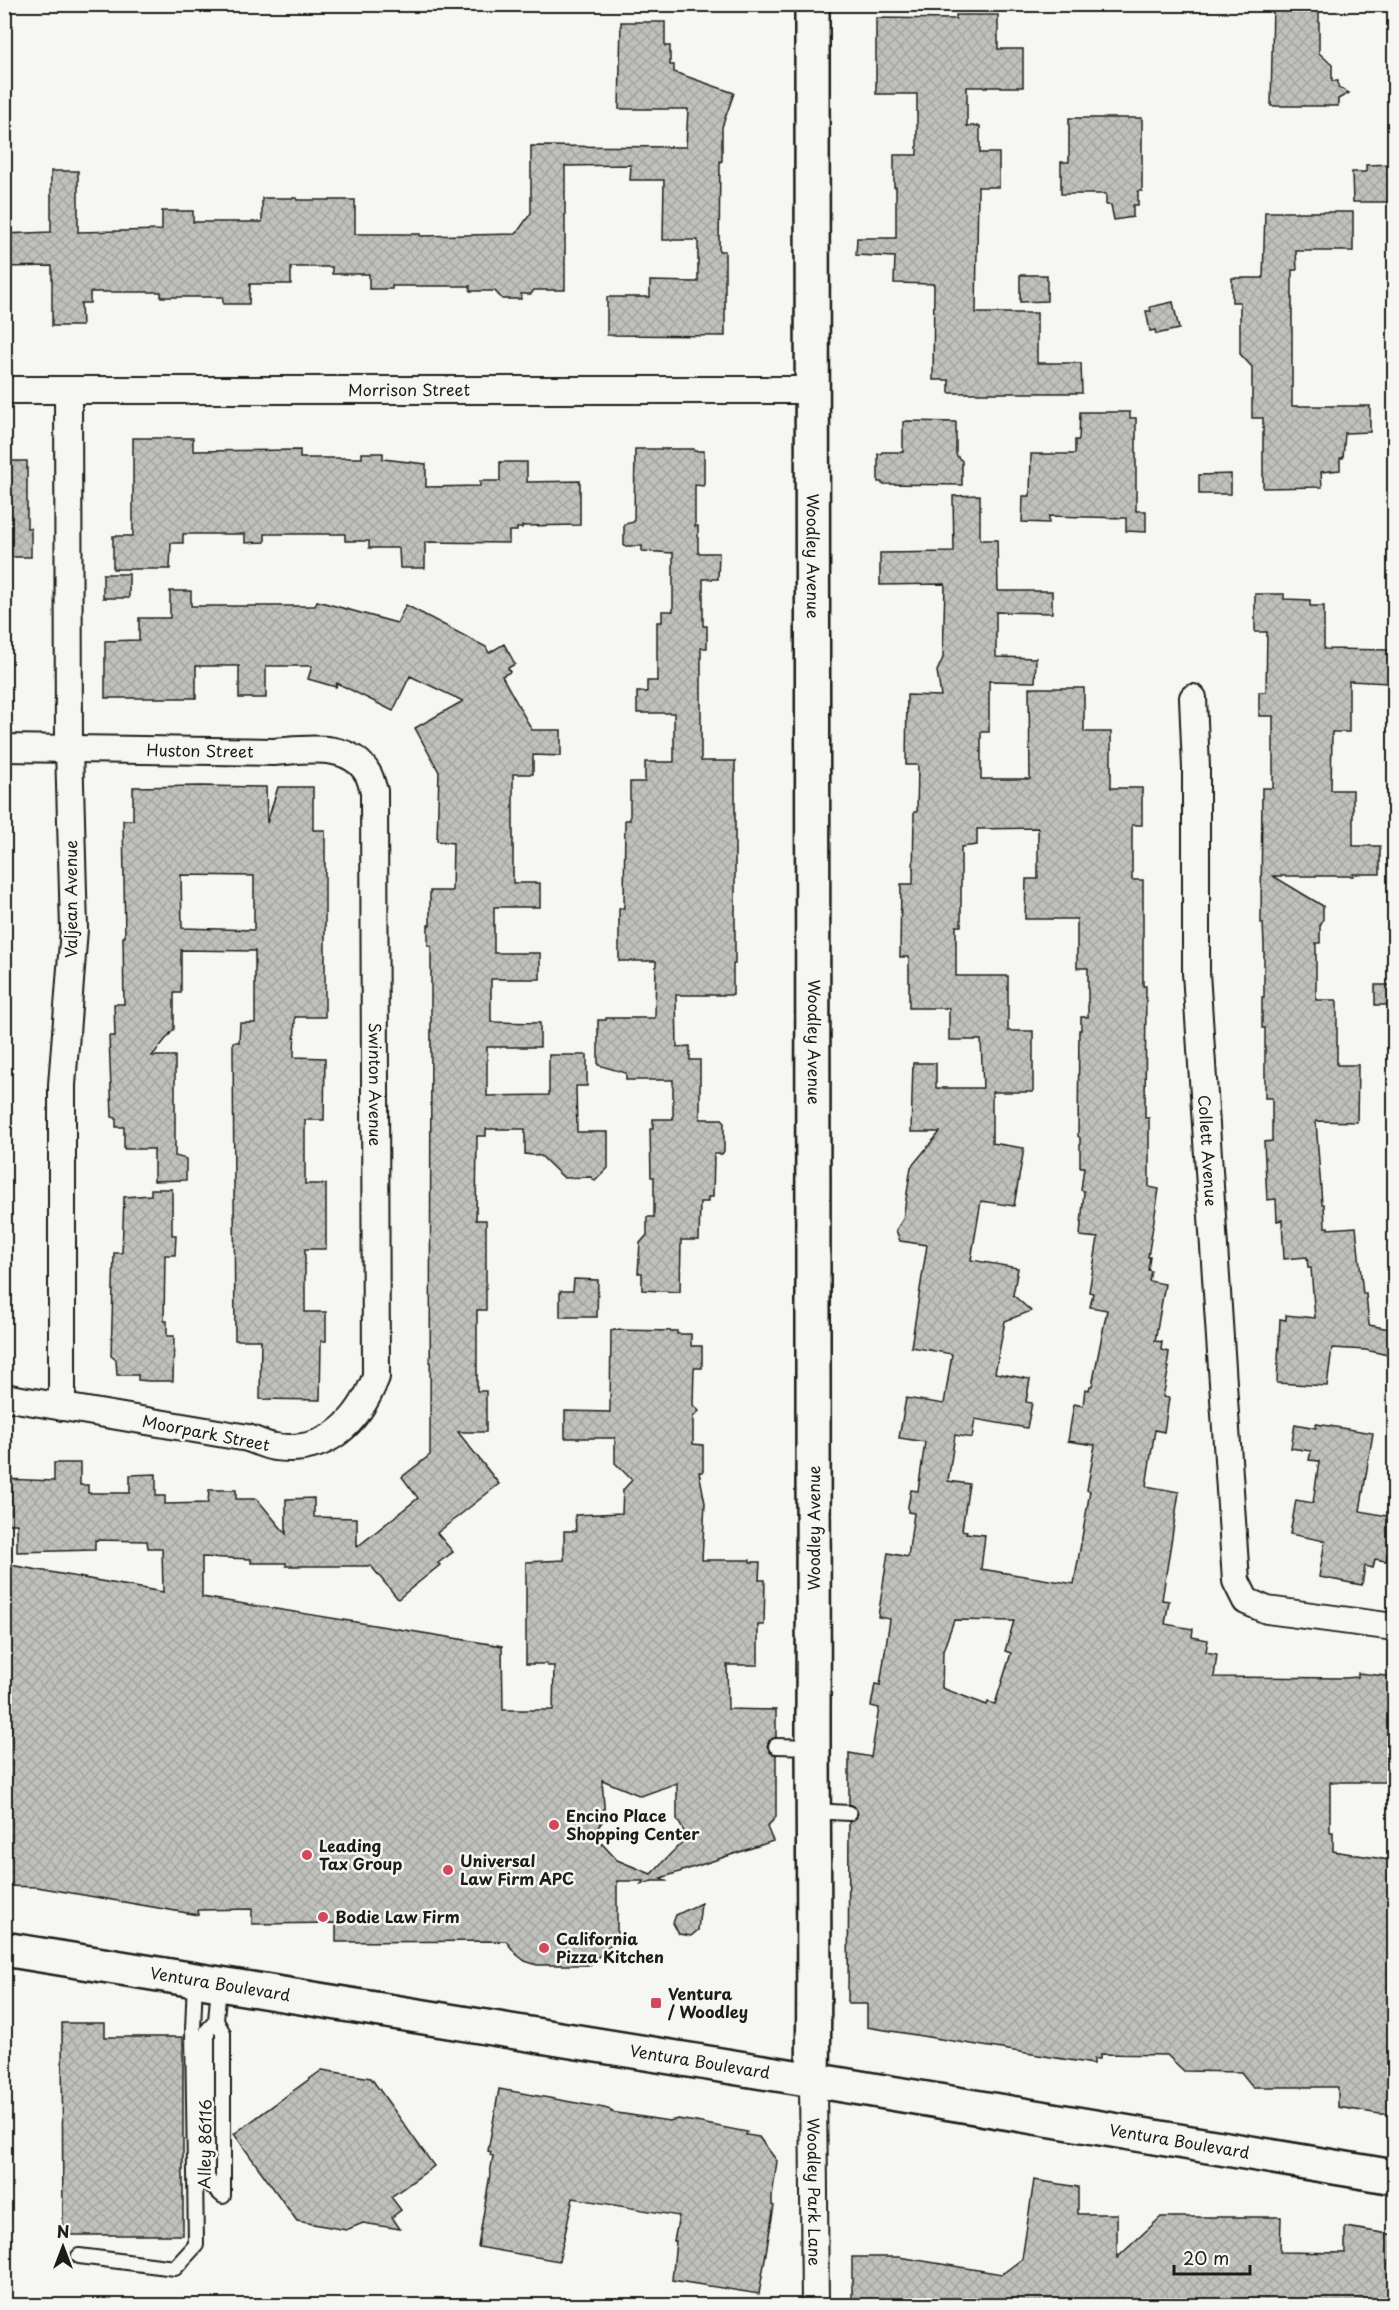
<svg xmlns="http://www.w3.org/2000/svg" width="1399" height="2310" viewBox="0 0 1399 2310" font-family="'Playpen Sans',sans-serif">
  <defs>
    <pattern id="building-cross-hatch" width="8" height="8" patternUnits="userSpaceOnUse" patternTransform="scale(1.5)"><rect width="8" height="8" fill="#c0c0bd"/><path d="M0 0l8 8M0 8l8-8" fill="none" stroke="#a4a4a2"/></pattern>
  </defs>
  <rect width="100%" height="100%" fill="#f6f6f2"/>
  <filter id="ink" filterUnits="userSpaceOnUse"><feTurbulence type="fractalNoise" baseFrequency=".0167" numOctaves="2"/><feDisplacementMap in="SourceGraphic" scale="12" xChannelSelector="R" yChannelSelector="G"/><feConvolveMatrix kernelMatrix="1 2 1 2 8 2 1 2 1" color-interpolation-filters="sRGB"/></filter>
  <g filter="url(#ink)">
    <path fill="url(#building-cross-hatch)" stroke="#1c1c1c" stroke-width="1.5" fill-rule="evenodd" d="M1273,4h46v49l13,12v16h6v6l11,6 -11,6v7h-67z
      M956,15h42v34h25v38h-56v39h13v27h19v34h-21l-2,126h61v50h44l1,30h-133v-13h-16l1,-96 -40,-1 1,-26 -39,-2 1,-17h39v-51h-2v-32h23v-61h-41v-76l80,1z
      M621,22h44v24h5v19h4v7l60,21 -12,34v34h-2l-1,90h6v85l-118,-1v-38h43v-16l48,1v-42h-35l1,-60h-34l1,-15 -66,1v124h-31l-3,4h-10v5h-19l-7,-8h-25v-5h-78v3h-23v-15h-37v-7h-41v17h-41l-1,20h-26v-7h-62v-5h-71v11h-9l1,23h-30v-60l-48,1v-33l47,-2v-61h27v61l84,-2v-19h31v11h69v-24h35v2h58v34h65v2l96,-2 15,-21v-67l155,1 2,-38h-69z
      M1069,118h73v73h-4v14h-5v12l-19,3 -3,-15h-5v-11h-45v-32h8z
      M1395,164v38h-42l-1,-30h14v-7z
      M1265,212h88v39h-57l1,19h-5v136h78v26l-25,1 -2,25h-3v12l-19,2 1,15 -59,1v-70h-11v-51l-12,-13v-52h-8v-24h31z
      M1020,275h27v26l-27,1z
      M1173,302l6,27 -23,5 -1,-4 -5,1 -4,-20h5l-1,-4z
      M1080,412h50v6h6v93h10v21l-20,-1v-13l-77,-2v7l-27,-1 1,-26h7l1,-42h44v-14h4z
      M907,421l49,1v33l6,6v24l-80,-1v-2h-4v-28h3l1,-2h21v-30z
      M133,438h60v13l107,-1v8h62v-5h21v6l43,5v23l54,-1v-5h20v-19h27v20l53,-1v44l-58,1v2h-5v3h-8v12l-84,-1v26h-25l-1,-20h-30v-7h-24v-7h-80v8l-20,1v-9h-62v9h-12l-1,26h-57v-33h20z
      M635,449h59v2h10v35l-9,-1v41h3v27h21l-1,26h-15v47h4v22h-6v113h34v203h-2v31h-57l1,52 13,-1v14h10v59h22l2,2v30l-2,3h-8l-1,43h-5v5h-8l-1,38h-18l-1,52 -38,-2v-17h-4l2,-30 7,-8v-18h7v-40h-3l-1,-48h3v-10h20v-39h-47v-7l-28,-8v-45h8v-2h49l1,-57h-37v-53h5l1,-88h5v-38h15v-20h29v-49h-37v-21h10v-11h10v-59h5v-11h11v-58l-31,-2v-5h-18v-22l10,-2z
      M4,461h23v67h4v29h-27z
      M1231,474v20h-32v-19z
      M980,495v45h17l1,51h54v22l-56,-1v45l40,1 -1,24 -46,-1v51h-8v47h49l-1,-91h55v44h27v56h31v37h-10v55h11v106h3l-1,132h4v69l10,2 -11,68h2l-2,13 3,1 -2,10 16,3 -10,57 7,1 -1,8 8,2 -2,15h2l-6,30 6,1 -5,34 -9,-2 -9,56 33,6 -17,108 7,1 -4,23 28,5 -1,8 16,3 -2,12 11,2 -3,23 131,1 13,-1v-4l37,4v105h-65v50h3v19l62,10v253h-15l-42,-7v-20h-85l-12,-15 -57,-1 -17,-16 -67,-1v5h-6v5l-227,-37v-23h-19l1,-182 7,-4 2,-5 -4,-7 -5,-2v-51l22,4 8,-49 -8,-2 4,-22 5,1 10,-66 -12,-2 10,-64 20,4 6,-44 -6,-1v-6l3,-16 7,1 7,-49 -26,-4 7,-40 38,6 8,-50 -41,-7 16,-102 -27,-4 -4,-11 7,-11 8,-52 29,-35h-29l2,-69h23v25h47l-2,-48h-32v-32h-40v-51h-9l1,-73h12l1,-72h3l1,-47h-12l1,-70 34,1 -4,-25 6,-13 2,-74 -65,1v-32l74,-1 -1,-56zM1038,828v51h-12l-1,40h52v49h11v49h-7v13h-2l-1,106 2,2v29h4l-3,23 3,1 -4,45 18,2 -9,54 4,1 -3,14 17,3 -15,76h-2l-1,4 -4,-1 -2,17 -9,-2 -6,37 27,4 -8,45 3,1 -16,93 -93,-15 4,-34 -19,-2 1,-2 -5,-1 7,-46 -21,-3 7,-46 17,3 3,-19 52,9 5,-25 -6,-1 4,-23 -35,-6 10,-52 26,-10 -18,-16 5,-27 -47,-8 10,-59 33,5 10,-58 -32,-5v-51h41v-61h-25v-55h-52v-50h5v-79l16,-2v-16zM954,1620l60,1 -9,30 6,2 -16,51 -7,-2 -1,3 -45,-17 1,-37z
      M103,574h26v24h-26z
      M170,591h21v15h124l2,-5 80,22 9,-18 80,42 3,6 15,-9 11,20 -7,4 2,4 -8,4 30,54h29v26l-28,-1v19h-20v109h27v24h-46v46h46v26h-49v43l49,1v24h-53v49l62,-1v-40h38v31h-11l1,46h31v36l-13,13 -4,-4 -27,1 -23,-22 -16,-2v-25h-39v7h-9l-1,84h10v90h-9v81h9v41h-28l41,52 -62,49 16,19 -15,11 2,2 -42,34 -27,-33h-85v-3h-35v-4l-49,-2v40l300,49 1,64h50l1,-44h-7v-2h-21v-102l38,-2v-29h12l-1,-16 47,-2 1,-23 9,-10 -17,-17v-25h-50v-27l45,1 1,-82 66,1v3h14v12h11v22h-8l-1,37 6,6 -6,6v27l10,1v27h-4l6,31 -3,57h48v2h10l-1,18h6l-1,45h-6v40h-31l1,44 48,1v27l-7,4 -2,5 4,7 5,2v62l-9,10 6,14 -112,37 5,3h-14l-12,4 4,-4h-27v57l-27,27h-53l-12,-4 -9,-7 -10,-13 -170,1v-19l-84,1v-15l-54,1 1,5 -162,-28 -33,-1v-322l159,28 -1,-44h-14l-1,-7 -52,-1v10l-78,2v-28h-13v-45l50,2v-18h26v22h8v8h42v-18l26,-1v22h9v8l43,-1 1,-13h27v9h21l29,35v-35l28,-1v19l43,1v29l61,-49 -16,-21 28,-22 1,-438v-71h-3v-21h2v-34h22l1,-48 -16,-2 2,-69 -24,-44 48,-27 -53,-25 -17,35 -56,-28 -1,4 -28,-8 4,-13h-46v32h-27v-32h-43v32h-91v-57l34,-1v-22h31zM602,1780l39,16 36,-13v36l10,18 -36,37 -34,-14 -24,-26 12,-16z
      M1255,594h29v5l26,1v6h14v43l66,1 -1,33 -40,-2v51h-17l-1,58h22v56h27v28h-27v2h-80l50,30v13l-3,7v17h-4v57h20l1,2v63h21l-1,57 -41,-1 6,83h2l1,23h3v2l28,-2 7,67h3l3,31 26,5 -3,26 -26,-6 -34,-2 -5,38 -50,-3 3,-64 6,1v-5l29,3 -4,-50h-3l-1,-11 -23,2 -2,-39 -5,1 -1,-22 -9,1 -3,-58 8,-1v-43h-7v-70h-3v-31h2v-51l-1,-23h-2l1,-135h11v-72h-14v-24h7l1,-60h-12z
      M201,786l65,1 1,36 11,-36h35v43h12v187h-30l-1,40 31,1 -1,62h-19v64h21v65h-21v63h21v29h-5l-1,59 -60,-1 1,-59h-26l-2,-298h6l1,-19h15v-72l-74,-1v43h-7v36l-22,27h23v100l11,3v21l-32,1v-32h-30v-22h-8v-9l-4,-1 -3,-81h6l-1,-32h10l-1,-67h2l-2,-117h10v-33zM181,875l73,1v54l-72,-2z
      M1375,985h20v20h-20z
      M151,1189h21v46h4l-1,20h-10l-1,66h3v15h7l-1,45h-24l-11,-1v-5h-21l-1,-15 -5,-4 3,-103h8l2,-56 27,-2z
      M574,1279l24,1 -1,37h-37v-26h13z
      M1295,1424l21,4v-4l57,9 -13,78 33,6 -7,44 -11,-2 -2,9 -8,-2 -3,19 -43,-8 6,-36 -35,-7 6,-34 17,3 6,-42 -10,-1 2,-9 -20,-3z
      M701,1903l-3,27 -7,6 -12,-2 -6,-11 3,-8z
      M62,2023h43v14h78v198h-120z
      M322,2070l49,8 63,88 -43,31 10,13 -9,7 8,12 -37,-6 -17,7 -49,-9 -63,-87z
      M499,2089l105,19 7,2v2l58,9 9,-2 18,3 51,10 -1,3 13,2 18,24 -5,36v8l2,1 -15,88 -87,-14 4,-39h-2l5,-25 -106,-18 -14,63 -81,-14 15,-91 -3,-1 1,-3 -3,-1z
      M1034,2180l44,7v27h39v44l44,-41h120l-1,35 65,1v-26l50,8v71h-543v-49h47l103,17 20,-15z"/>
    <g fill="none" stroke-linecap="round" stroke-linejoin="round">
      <g stroke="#1c1c1c" stroke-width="18">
        <path id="service" d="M776,1746l37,1
          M813,1811l36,2
          M219,1984l-3,37 -9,10v146l6,10 10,9
          M216,2021l7,12v163
          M79,2256l96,12 21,-23 -3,-216 2,-49"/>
      </g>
      <g stroke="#1c1c1c" stroke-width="30">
        <g id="minor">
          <path id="s1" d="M4,390h808"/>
          <path id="s2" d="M1193,698l3,70v205l40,608 10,20 21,9 127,17"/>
          <path id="s3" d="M4,748l270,4c30,-2 76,-11 94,22 3,5 4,12 6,17l2,586c-18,46 -49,77 -101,70 -9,-1 -18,-6 -27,-9l-244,-41"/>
          <path d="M62,1407v-322l12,-156 -5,-181 -1,-358"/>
          <path id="s4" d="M813,2080l2,226"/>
        </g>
      </g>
      <g stroke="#1c1c1c" stroke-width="38">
        <g id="tertiary">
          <path id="s5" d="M812,4c0,571 4,1141 1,1711 0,121 2,243 0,365"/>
        </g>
      </g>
      <g stroke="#1c1c1c" stroke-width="38">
        <g id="primary">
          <path id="s6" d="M4,1949l809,131 581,97"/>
        </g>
      </g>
      <use href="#service" stroke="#f6f6f2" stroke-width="14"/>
      <use href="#minor" stroke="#f6f6f2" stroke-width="26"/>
      <use href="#tertiary" stroke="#f6f6f2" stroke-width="33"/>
      <use href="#primary" stroke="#f6f6f2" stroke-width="33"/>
    </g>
  </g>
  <g fill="#d1495b" stroke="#f6f6f2" stroke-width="2">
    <circle cx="554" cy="1825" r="6"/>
    <circle cx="307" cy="1855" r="6"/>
    <circle cx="448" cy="1870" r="6"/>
    <circle cx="323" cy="1917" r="6"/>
    <circle cx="544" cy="1948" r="6"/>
    <rect x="650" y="1997" width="12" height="12" rx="3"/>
  </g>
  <g text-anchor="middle" stroke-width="5" stroke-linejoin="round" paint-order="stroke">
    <g font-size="16" fill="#1c1c1c" stroke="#f6f6f2">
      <text dy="6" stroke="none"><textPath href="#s1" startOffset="405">Morrison Street</textPath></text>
      <text dy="6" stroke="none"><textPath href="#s5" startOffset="552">Woodley Avenue</textPath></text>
      <text dy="6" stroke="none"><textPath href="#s3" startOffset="196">Huston Street</textPath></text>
      <text transform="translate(71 899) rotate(-90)" y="6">Valjean Avenue</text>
      <text dy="6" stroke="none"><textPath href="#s5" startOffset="1038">Woodley Avenue</textPath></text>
      <text dy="6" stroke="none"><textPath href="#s3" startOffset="684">Swinton Avenue</textPath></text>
      <text dy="6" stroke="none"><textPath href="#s2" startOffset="453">Collett Avenue</textPath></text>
      <text transform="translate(206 1433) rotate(11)" y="6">Moorpark Street</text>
      <text transform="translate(814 1528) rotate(-90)" y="6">Woodley Avenue</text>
      <text dy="6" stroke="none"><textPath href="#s6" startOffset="219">Ventura Boulevard</textPath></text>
      <text dy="6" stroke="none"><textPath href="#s6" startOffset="705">Ventura Boulevard</textPath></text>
      <text dy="6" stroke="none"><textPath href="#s6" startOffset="1191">Ventura Boulevard</textPath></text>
      <text transform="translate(205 2144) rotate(-89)" y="6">Alley 86116</text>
      <text dy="6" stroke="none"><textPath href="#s4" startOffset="112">Woodley Park Lane</textPath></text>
    </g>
    <g font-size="16" font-weight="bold" fill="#1c1c1c" stroke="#f6f6f2" text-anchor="start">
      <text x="566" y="1822">Encino Place<tspan x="566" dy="18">Shopping Center</tspan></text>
      <text x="319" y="1852">Leading<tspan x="319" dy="18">Tax Group</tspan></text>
      <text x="460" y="1867">Universal<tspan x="460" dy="18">Law Firm APC</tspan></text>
      <text x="335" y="1923">Bodie Law Firm</text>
      <text x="556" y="1945">California<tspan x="556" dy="18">Pizza Kitchen</tspan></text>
      <text x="668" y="2000">Ventura<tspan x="668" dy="18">/ Woodley</tspan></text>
    </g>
  </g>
  <rect width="1399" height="2310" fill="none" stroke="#f6f6f2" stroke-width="24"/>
  <rect x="12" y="12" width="1375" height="2286" fill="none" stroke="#1c1c1c" stroke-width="2" filter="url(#ink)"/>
  <g transform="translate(63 2247)" stroke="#f6f6f2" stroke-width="4.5" paint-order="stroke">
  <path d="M0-4.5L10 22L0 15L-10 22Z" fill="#1c1c1c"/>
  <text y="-9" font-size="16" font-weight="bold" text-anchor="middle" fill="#1c1c1c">N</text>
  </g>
  <path d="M1174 2265v9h76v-9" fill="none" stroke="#1c1c1c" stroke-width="3"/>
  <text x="1183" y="2265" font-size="18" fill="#1c1c1c" stroke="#f6f6f2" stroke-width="4.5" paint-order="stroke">20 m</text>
</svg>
